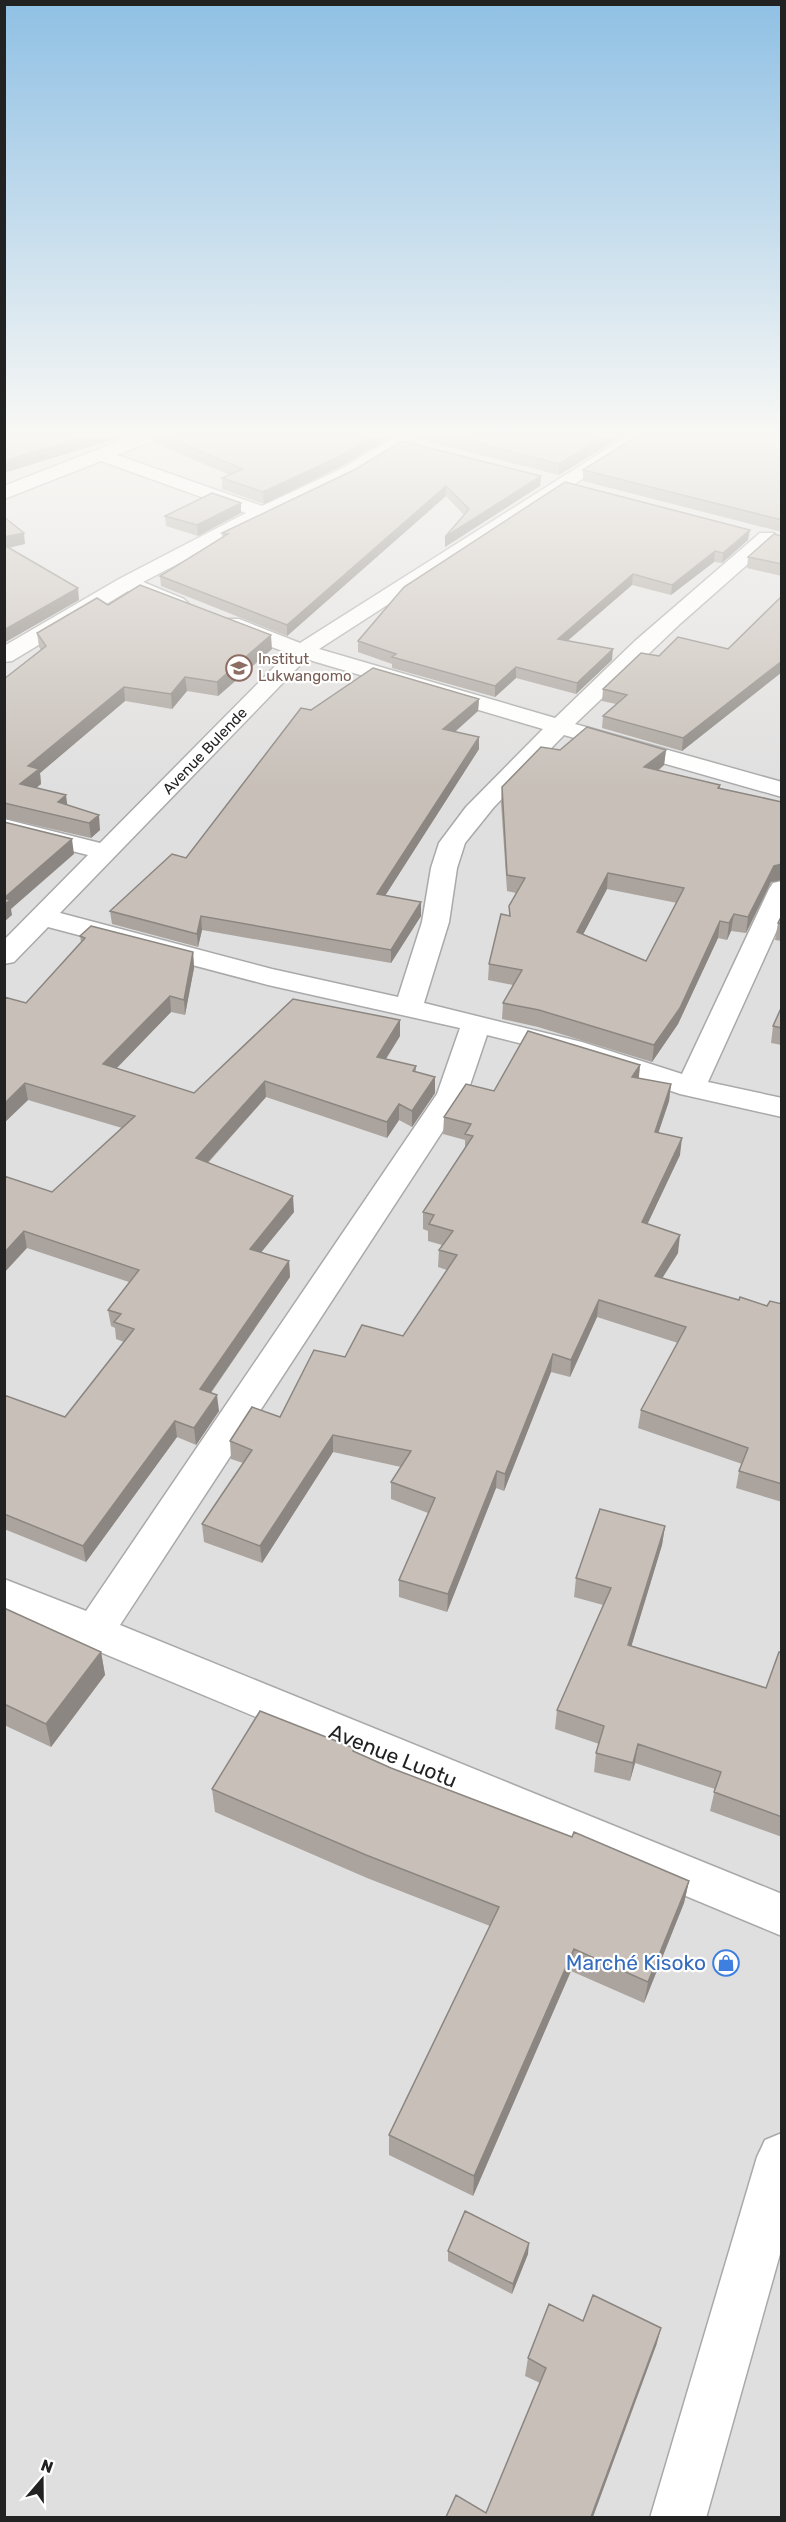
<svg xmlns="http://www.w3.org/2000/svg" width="786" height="2522" viewBox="0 0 786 2522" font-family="Rubik,sans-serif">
  <rect width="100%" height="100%" fill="#f2efe9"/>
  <path fill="#e0dfdf" d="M5,436h776v2081h-776z"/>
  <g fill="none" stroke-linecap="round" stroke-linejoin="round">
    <g stroke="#a9a9a9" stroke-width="3">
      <path id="minor" d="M132,436h26l-3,4 -38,15 145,51 77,-36 57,-34h22l-65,42 -75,37 -10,2 -125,65 41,17 4,4 -4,4h-14l-42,-16 -116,70 -8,1v-16l115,-67 127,-66 -145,-52 -97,38v-13z
        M627,436h22l-330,213 236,69 80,-77 125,-108h14l3,4 -3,4 -93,82 -106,101 207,58v15l-218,-62 -70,72 -29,36 -8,25 -8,54 -25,81 158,39 100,32 87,-185 4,-6 9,-2v38l-74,163 74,16v19l-102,-23 -118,-40 -75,-19 -20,59 -347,531 662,269v42l-778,-324v-33l82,32 351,-517 23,-66 -192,-43 -220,-58 -34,35 -10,2v-24l84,-85 -84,-21v-15l96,24 188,-190 -65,-24 -3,-5 3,-5h16l61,24zM306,659l237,70 -77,78 -27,36 -8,25 -9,54 -24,75 -126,-28 -212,-56z
        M782,2133v114l-76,271h-56l107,-361 8,-17z"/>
    </g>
    <use href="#minor" fill="#fff" fill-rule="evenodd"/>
  </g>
  <path fill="#aba49e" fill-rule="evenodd" d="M154,436h238l-54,32 -74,36 -42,-15v-11l8,-3 -76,-32z
    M418,436h204l-63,39 -140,-36z
    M782,436v96l-199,-51v-11z
    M354,470l187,6 -1,10 -95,61 19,-32 -18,-19 -159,140 -126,-50 -1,-10 62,-38v-5z
    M241,513l-43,23 -32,-10 -1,-10z
    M782,536v40l-35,-8 1,-11z
    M748,540l-26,23 -8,-1 -43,33 -39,-10 -65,56 45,19 -36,34 -60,-16 -21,19 -103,-29v-4l-34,-12v-11z
    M782,596v76l-100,79 -80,-23 1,-12 13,-12 -14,-3 1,-12 56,-33 69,-7z
    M108,605l164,44 -54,47 -31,-5 -15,18 -47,-8 -85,72 1,11 -5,4 32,17 32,25 -9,8 -87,-20v-139l37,-29 -2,-3 -2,-14z
    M479,699l-1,12 -23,21 24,17 -94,146 36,7v14l-30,47 -189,-33 -4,17 -86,-23 -2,-13 76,-53 125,-148z
    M560,750h106l-2,15 -6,6 62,14v3l62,14v78l-11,2 -25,51 -15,-2 -4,9 -9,-2 -40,86 -26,38 -114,-35 -36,-8 1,-16 10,-18 -25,-5 1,-16 20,-48v-10l7,-13 -9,-2 -6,-88 1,-16zM607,889l70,14 -31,58 -63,-27z
    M782,915v26l-7,-1 3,-17z
    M80,936l113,16 1,16 -9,47 -14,-3 -54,56 77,25 206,-57 -14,23 30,7v6l19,21 -23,34 -13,-7 -12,18 -121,-41 -58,66 86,49 -33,40 28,9 1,16 -79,116 8,18 -23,34 -19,-8 -91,125 -82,-33v-134l61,22 59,-75 -8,-3 -1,-11 -4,-2 -3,-16 21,-28 -102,-34 -23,-72 48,16 70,-64 -94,-28 -24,23v-126l22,6 55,-61z
    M782,1006v39l-11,-2 2,-17z
    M640,1065l-1,13 32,6 -2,17 -11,32 22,22 -33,69 31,29 -16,25 77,22 28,6 15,-2v198l-46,-14 3,-17 3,-7 -104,-36 3,-18 37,-67 -81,-26 -27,60 -19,-5 -47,119 -8,-3 -49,124 -48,-15v-17l29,-67 -37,-14v-17l10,-15 -68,-15 -71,111 -58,-21 -2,-18 41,-61 -12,-4 -1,-18 50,-24 65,-60 58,-21 44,-66 -9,-3 1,-17 3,-5 -14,-4v-10l-5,-2v-17l42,-63v-9l-22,-6 1,-17 50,-26z
    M665,1526l-3,19 -31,101 135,42 16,-35v184l-72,-26 5,-22 -80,-26 -5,18 -36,-9 2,-19 3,-9 -44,-15 2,-19 46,-105 -29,-8 2,-19z
    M4,1608l97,44 4,23 -54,72 -47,-22z
    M354,1748l1,4 36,16 298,113 -5,22 -40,100 -73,-32 -98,225 -84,-41v-20l101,-209 -123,-48 -152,-66 -3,-23z
    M448,2251l80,3 -16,40 -64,-33z
    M583,2321l78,7 -5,18 -170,167 54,-130 -15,-7 3,-18z"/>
  <path fill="#8b8681" d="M87,436h37l-120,37v-12z
    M373,436h19l-54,32 -74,36 -1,-12z
    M605,436h17l-63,39v-11z
    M541,476l-1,10 -95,61v-10z
    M446,486v10l-159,140v-11z
    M241,503v10l-43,23 -1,-11z
    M750,530l-2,10 -26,23 1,-10z
    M24,533l1,11 -21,5v-12z
    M715,551l-1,11 -43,33 1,-10z
    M633,574l-1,11 -75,65 1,-11z
    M78,588l1,12 -75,43v-13z
    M271,635l1,14 -54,47 -1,-14z
    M613,649l-1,11 -36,34 1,-11z
    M782,661v11l-100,79 1,-13z
    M516,667v11l-21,19v-11z
    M185,677l2,14 -15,18 -1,-15z
    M124,687l1,14 -85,72 1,11 -19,15 -2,-15 8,-18z
    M479,699l-1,12 -35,31v-13z
    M479,737v12l-101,158 -1,-13z
    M666,750l-2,15 -22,18 2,-16z
    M66,795l2,15 -8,7 -2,-15z
    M99,815l1,15 -9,8 -2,-15z
    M72,839l2,15 -63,55 1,6 -8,7v-24z
    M782,864v16l-11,2 -25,51 2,-16 26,-51z
    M608,873l-1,16 -31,59 1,-16z
    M421,902v14l-30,47v-13z
    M734,914l-3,17 -4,9 2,-17z
    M201,916l1,14 -4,17 -1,-13z
    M720,921l-2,17 -40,86 -26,38 2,-17z
    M193,952l1,16 -9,47 -1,-15z
    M170,996l1,16 -66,68 -2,-16z
    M400,1020v16l-23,37v-16z
    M640,1065l-2,17 -6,-5z
    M435,1077v16l-23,34v-16z
    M265,1081l1,16 -69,77 -1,-16z
    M25,1083l3,17 -24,23v-19z
    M671,1084l-2,17 -16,48 2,-17z
    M399,1104v16l-12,18v-16z
    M682,1138l-2,17 -40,85 2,-18z
    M293,1196l1,16 -43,53 -1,-16z
    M24,1231l3,17 -23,25v-20z
    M680,1235l-2,18 -25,40 2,-17z
    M289,1261l1,16 -88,128 -2,-16z
    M599,1300l-2,17 -27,60 1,-17z
    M553,1354l-2,18 -47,119 1,-17z
    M217,1395l2,16 -23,34 -2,-17z
    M175,1421l2,16 -91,125 -3,-16z
    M333,1435v17l-71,111 -2,-17z
    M497,1471l-1,17 -49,124 1,-18z
    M665,1526l-3,19 -36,119 2,-19z
    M101,1652l4,23 -54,72 -5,-23z
    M638,1744l-3,19 -5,18 3,-18z
    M689,1881l-5,22 -40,100 4,-21z
    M574,1949l-3,22 -98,225 1,-20z
    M529,2243l-1,11 -16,40 1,-10z
    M661,2328l-5,18 -63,171h-2z"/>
  <path fill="#c7bfb8" stroke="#8b8681" stroke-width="1.5" fill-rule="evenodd" d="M4,436h83l-83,25z
    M164,436h209l-35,21 -75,35 -41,-14 21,-9z
    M452,436h153l-46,28z
    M637,436h145v84l-199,-50z
    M402,441l139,35 -96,61 24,-28 -23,-23 -159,139 -127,-49 68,-42 -6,-1 132,-63z
    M565,482l185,48 -27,23 -8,-2 -43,34 -39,-11 -75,65 55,10 -36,34 -61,-16 -21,19 -103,-29 4,-3 -38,-13 46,-54z
    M212,493l29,10 -44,22 -32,-9z
    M4,517l20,16 -20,4z
    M774,534l8,2v28l-34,-7z
    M4,545l74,43 -74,42z
    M140,585l131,50 -54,47 -32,-5 -14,17 -47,-7 -96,79 11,3 -19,15 46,11 -8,7 41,13 -10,8 -85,-20v-124l42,-33 -9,-13 60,-35 11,7z
    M782,596v65l-99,77 -80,-22 24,-21 -24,-6 38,-36 18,3 19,-19 50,12z
    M373,668l106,31 -36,30 36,8 -102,157 44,8 -30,48 -190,-34 -4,18 -87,-23 62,-57 14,4 115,-150 10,2z
    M587,727l79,23 -22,17 76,18 -2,3 64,14v62l-8,2 -26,51 -14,-3 -5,9 -9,-2 -40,87 -26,37 -115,-35 -36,-7 19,-33 -33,-6 12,-50 9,2 -1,-10 16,-28 -18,-3 -5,-88 39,-40 19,3zM608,873l76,15 -38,73 -69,-29z
    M4,822l68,17 -68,59z
    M4,898l6,2 -6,5z
    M782,915v9l-4,-1z
    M91,926l102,26 -9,48 -14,-4 -67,68 91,29 99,-94 107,21 -23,37 39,9 -3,5 22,6 -23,34 -13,-7 -12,18 -122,-41 -69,77 97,38 -43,53 39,12 -89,128 17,6 -23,33 -19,-7 -92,125 -79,-32v-119l61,22 69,-88 -20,-7 7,-8 -13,-4 31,-40 -115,-39 -20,22v-77l48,16 83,-76 -110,-33 -21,21v-107l22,6 59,-65 -5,-2z
    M782,1006v22l-9,-2z
    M528,1031l112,34 -8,12 39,7 -16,48 27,6 -40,84 38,13 -25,41 84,24 1,-3 27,9 3,-5 12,3v180l-43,-13 9,-23 -107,-38 45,-83 -87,-27 -28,60 -18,-6 -48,120 -8,-3 -49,123 -49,-14 36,-82 -44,-16 20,-31 -78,-16 -73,111 -58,-22 50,-74 -22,-9 22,-34 28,10 34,-67 31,7 17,-32 41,11 54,-81 -18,-5 14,-19 -24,-7 5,-9 -11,-3 50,-76 -8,-2 6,-10 -27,-7 22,-33 28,7z
    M600,1509l65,17 -37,119 138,43 13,-36 3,1v164l-68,-25 7,-20 -83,-28 -5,19 -37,-10 8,-27 -47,-16 54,-122 -35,-10z
    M4,1608l97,44 -55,72 -42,-20z
    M260,1711l94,37 -1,3 38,17 181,69 2,-5 115,49 -41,101 -74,-33 -100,227 -85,-41 110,-228 -133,-52 -154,-66z
    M465,2211l64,32 -16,41 -65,-33z
    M593,2295l68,33 -70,189h-145l10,-22 30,18 60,-145 -18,-10 21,-54 34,17z"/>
  <linearGradient id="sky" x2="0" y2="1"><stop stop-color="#8fc0e4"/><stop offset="0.55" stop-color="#f9f8f5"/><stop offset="1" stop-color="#f9f8f5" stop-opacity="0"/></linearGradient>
  <rect width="786" height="789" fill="url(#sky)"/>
  <defs>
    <g id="school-ring" transform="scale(1.35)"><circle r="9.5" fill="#fff" stroke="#8d6e63" stroke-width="1.5"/><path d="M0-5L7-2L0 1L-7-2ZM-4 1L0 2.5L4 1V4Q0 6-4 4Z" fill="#8d6e63"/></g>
    <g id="shop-ring" transform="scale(1.35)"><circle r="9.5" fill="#fff" stroke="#3f7fe0" stroke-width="1.5"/><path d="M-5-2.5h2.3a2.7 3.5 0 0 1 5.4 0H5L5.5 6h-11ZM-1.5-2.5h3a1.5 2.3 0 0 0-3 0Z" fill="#3f7fe0"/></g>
  </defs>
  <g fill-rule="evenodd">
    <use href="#school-ring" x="239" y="668"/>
    <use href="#shop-ring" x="726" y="1963"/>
  </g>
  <g text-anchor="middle" stroke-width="4.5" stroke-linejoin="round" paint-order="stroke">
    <g font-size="15" fill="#785e54" stroke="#fff" text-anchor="start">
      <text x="258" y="664">Institut<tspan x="258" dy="17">Lukwangomo</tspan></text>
    </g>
    <g font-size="15" fill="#222" stroke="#fff">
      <text transform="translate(205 751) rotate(-46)" y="5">Avenue Bulende</text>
    </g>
    <g font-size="21" fill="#222" stroke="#fff">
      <text transform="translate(393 1756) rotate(22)" y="7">Avenue Luotu</text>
    </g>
    <g font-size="21" fill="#366cbe" stroke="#fff" text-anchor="end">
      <text x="706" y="1970">Marché Kisoko</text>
    </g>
  </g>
  <rect width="786" height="2522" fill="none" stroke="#222222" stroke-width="12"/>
  <g transform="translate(42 2480) rotate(20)" stroke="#ffffff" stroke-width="4.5" paint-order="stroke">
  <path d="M0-4.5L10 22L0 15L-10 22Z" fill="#222222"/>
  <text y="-9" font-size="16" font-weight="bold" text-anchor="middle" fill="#222222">N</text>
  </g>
</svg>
